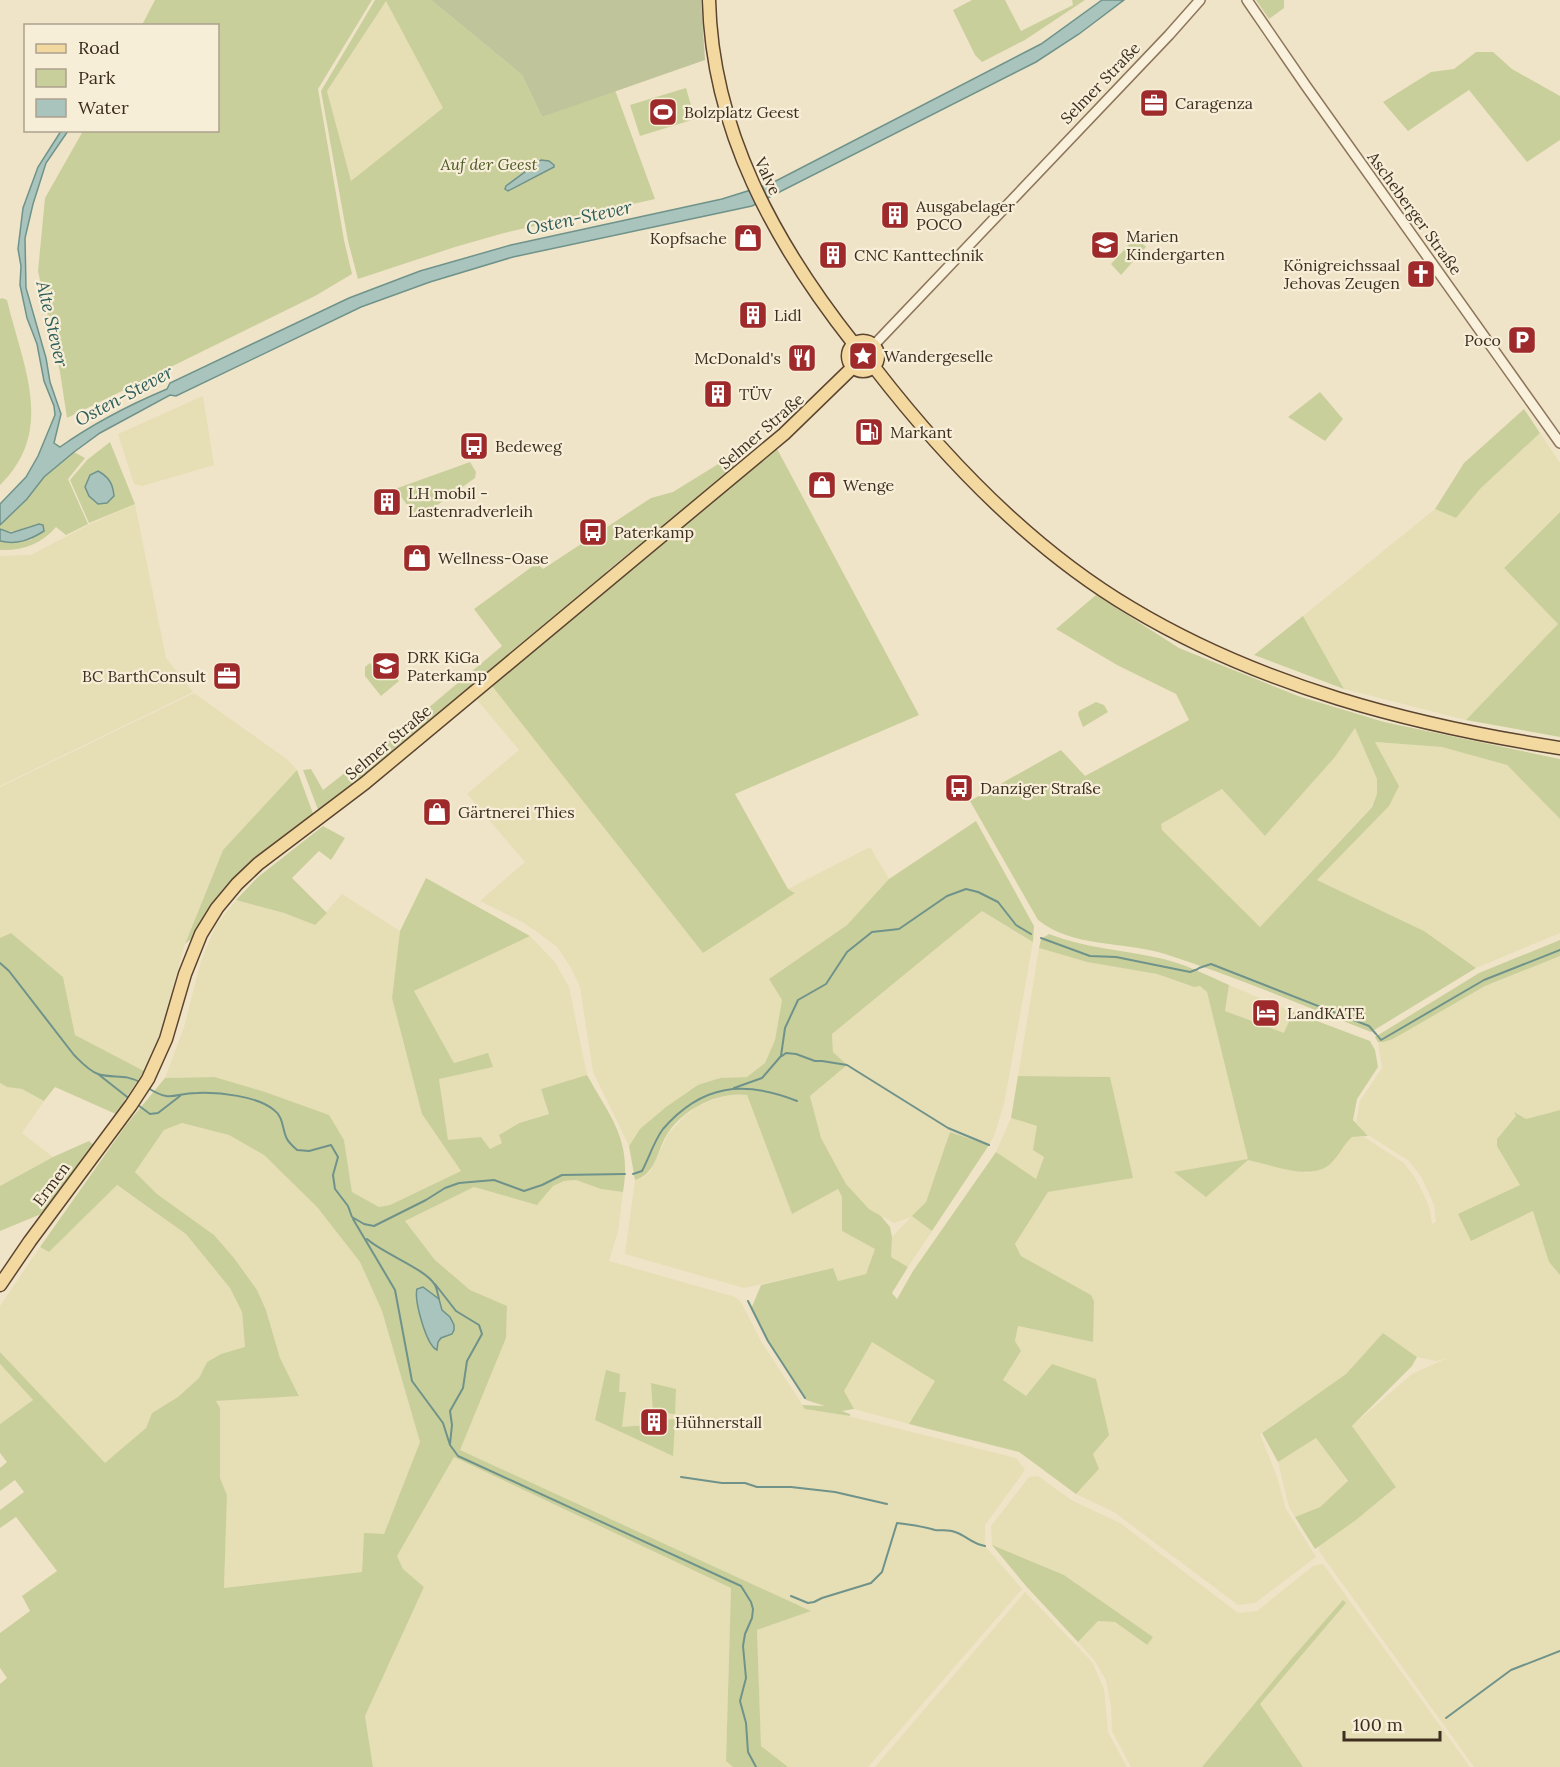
<svg xmlns="http://www.w3.org/2000/svg" width="1560" height="1767" viewBox="0 0 1560 1767" font-family="Lora,serif">
  <rect width="100%" height="100%" fill="#f0e4c8"/>
  <path fill="#e6deb5" d="M386,0l58,108 -93,74 -24,-91z
    M203,396l11,69 -72,21 -8,-2 -16,-50z
    M1540,433l20,30v49l-56,56 54,56 -92,96 -122,-31 -41,-73 132,-107 21,9 24,-29z
    M135,504l31,154 27,34 -193,94v-230l31,-1 59,-31z
    M492,686l211,267 92,-61 -7,-3 82,-42 19,32 -42,46 -78,54 13,21 -7,40 -10,23 -18,14 -27,1 -80,51 -11,17 -36,-74 -13,-85 -10,-21 -13,-19 -17,-13 -16,-11 -44,-22 45,-39 -58,-68 52,-44 -42,-50z
    M194,693l94,67 9,10 -74,80 -38,94 -28,99 -13,28 -69,-36 -12,-58 -52,-44 -11,5v-151z
    M1355,728l22,51v15l-6,13 -111,120 -99,-97v-6l61,-35 43,47 70,-79z
    M1375,742l67,5 65,18 53,54v114l-84,35 -52,-37 -107,-51 71,-74z
    M342,894l58,37 -8,67 30,116 39,57 -71,34 -11,2 -27,-15 -8,-52 -130,-63 -49,1 19,-51 17,-66 15,-36 20,-25 48,13 31,12z
    M982,911l51,31 -29,162 -10,32 -5,9 -39,-13 -24,70 -13,14 19,15 -24,36 -17,-10 1,-20 19,-20 -17,6 -25,-14 -23,-25 -25,-46 -11,-42 36,-31 -13,-13 -1,-18z
    M530,936l24,25 15,26 18,88 -46,14 8,25 -31,9 -19,12 3,8 -12,6 -9,-12 -33,4 -9,-63 53,-11 -5,-13 -33,9 -40,-72z
    M1039,948l48,14 70,12 36,13 7,-1 7,6 42,167 59,14 12,-3 14,-9 9,-16 9,-8h12l40,26 12,16 9,18 5,13 2,14 4,-2 -2,-17 -12,-27 -13,-17 -44,-28 -9,-11 4,-21 22,-33 -4,-26h6l9,-3 92,-53 75,-30v154l-34,9 -11,-6 1,3 -19,23 23,46 -38,51 52,-25 15,51 11,13v492h-86l-155,-216v-5l37,-26 40,-33 -44,-61 60,-52 35,-16 -11,3 -19,-4 -34,-24 -37,41 -86,60 17,43 9,32 30,48 -61,46 -17,2 -124,-93 -38,-18 23,-25 -73,-73 -23,-16 18,-29 -6,-10 2,-15 76,16 -2,-47 -70,-39 -6,-12 33,-52 84,-14 -22,-101 -92,-1z
    M1229,985l64,27 -9,22 -59,-23z
    M0,1083l7,4 15,2 22,12 -22,32 31,24 -53,29z
    M736,1093l11,2 45,119 46,-25 4,8v34l33,18 -9,25 -28,7 -5,-13 -89,20 -119,-34 10,-74 8,-2 7,-6 18,-38 16,-17 14,-11 22,-9z
    M1011,1118l26,8 7,31 -8,23 -40,-28z
    M182,1123l47,12 35,20 53,52 43,55 22,49 38,131 -36,92h-20l-2,38 -138,16 3,-93 -7,-17v-70l-4,-7 83,-6 -19,-37 -14,-48 -9,-20 -23,-32 -20,-23 -57,-41 -22,-22 29,-42z
    M576,1180l25,9 22,3 -5,40 -9,29 126,36 6,5 20,39 44,68 39,6 172,43 9,12 -40,55v21l37,43 -154,178h-80l-27,-21 -4,-116 54,-19 -352,-161 47,-112 1,-31 -37,-17 -35,-30 -30,-39 69,-34 63,18 16,-19 11,-5z
    M116,1185l71,49 43,54 12,24 3,36 -24,6 -14,8 -8,16 -21,19 -26,16 -6,15 -41,36 -105,-112v-46l40,-59 9,5z
    M872,1342l64,39 -27,43 -55,-15 -6,-8 -4,-10z
    M0,1364l33,36 -33,24z
    M1316,1438l32,44 -28,25 -25,10 -6,-10 -11,-45z
    M454,1457l277,131 -5,173 7,6h-360l-8,-51 59,-129 -21,-18 -6,-13z
    M1038,1476l35,25 47,22 118,90 19,-2 56,-45 10,-2 147,203h-167l-46,-66 -55,66h-71l-19,-36 -1,-25 -5,-26 -11,-19 -17,-19 20,-21 17,1 31,23 7,-8 -89,-62 -72,-30 -1,-19 38,-49z
    M1025,1592l67,70 12,27 4,43 19,35h-252z"/>
  <path fill="#c9cf9b" fill-rule="evenodd" d="M155,0h217l-54,89 26,151 8,34 -37,22 -248,122 -7,-46 -22,-101 7,-73 38,-67 135,-1v-104l-76,-1z
    M375,0h56l91,75 20,42 73,-27 40,109 -151,34 -49,14 -97,32 -10,-38 -27,-150zM386,1l57,107 -92,73 -24,-90z
    M972,0h33l16,31 52,-26 -1,-5h13l-60,40 -43,22 -7,-7 -22,-45z
    M1256,0h28v8l-15,11z
    M1476,52h17l19,17 48,27v44l-33,22 -58,-72 -61,41 -25,-29 48,-30 23,-3z
    M686,88l9,31 -55,17 -10,-31z
    M1136,237l10,10 -25,28 -10,-11z
    M2,298l5,2 2,8c16,63 45,124 -9,177v-186z
    M852 356a11 11 0 1 1 22 0a11 11 0 1 1-22 0Z
    M1320,392l23,27 -18,22 -37,-24z
    M1524,409l16,24 -60,56 -24,29 -21,-9 29,-46z
    M110,442l25,62 -46,19 -19,-43 17,-20z
    M775,445l144,270 -184,79 53,95 7,4 -92,60 -211,-267z
    M74,452l11,6 -17,21 20,45 -22,11 -10,-8c-14,17 -34,24 -56,23v-9l9,2 22,-3 12,-15c-16,-3 -24,12 -43,4v-4l27,-26 17,-22z
    M728,458l9,12 -100,82 -3,-3 -28,23 2,4 -288,239 -17,-45 8,-1 12,21 33,-26 3,2 143,-120 -28,-37 63,-46 6,6 108,-71 22,-6z
    M470,462l6,10 -1,6 -57,41 -23,-30z
    M1560,512v225l-94,-17 92,-96 -54,-56z
    M1096,595l83,53 119,48 86,26 176,37v60l-53,-54 -65,-18 -67,-5 24,44 -10,20 -72,74 107,51 52,37 -105,64c-68,-26 -136,-56 -206,-78 -41,-13 -92,-6 -127,-34l-68,-119 91,-51 24,26 104,-56 -13,-26 -59,-29 -61,-36zM1355,728l22,51v15l-5,13 -112,120 -98,-97 -1,-6 61,-35 43,47 70,-79z
    M1303,616l41,73 -90,-34z
    M370,663l11,14 13,-10v8l5,6 -18,15 -16,-20v-9z
    M1096,702l8,3 4,7 -25,15 -5,-13 1,-3z
    M297,770l18,49 -39,28 -79,87 -12,10 38,-94z
    M976,821l58,105 -1,16 -51,-31 -150,123 1,18 14,13 -37,31 11,42 25,46 23,25 12,7 9,11 2,10 -1,20 17,10 -16,26 5,6 16,-28 83,-119 40,27 8,-22 -11,-7 4,-24 -26,-8 7,-42 92,1 23,101 -85,14 -33,52 6,12 70,39 3,6 -1,41 -75,-16 -3,15 6,10 -18,29 23,16 26,-32 44,15 13,56 -16,19 6,15 -23,25 -57,-42 -110,-28 26,-43 -63,-39 -28,49 10,18 -12,2 8,3v2l-45,-7 -3,-4 23,1 -19,-6 -39,-59 -16,-32 10,-24 72,-17 5,13 28,-7 9,-25 -33,-18v-34l-4,-8 -46,25 -45,-119c-29,-4 -66,15 -81,41 -9,16 -11,39 -31,44l-6,-34 11,-17 26,-22 32,-22 22,-7 27,-1 18,-14 10,-23 7,-40 -13,-21 78,-54 42,-46z
    M323,826l22,12 -14,22 -12,-9 -27,27 35,35 -12,12 -31,-12 -48,-13 22,-23z
    M426,878l104,58 -116,55 40,72 34,-10 5,14 -54,12 9,61 33,-3 9,12 12,-6 -3,-8 20,-12 30,-9 -8,-25 46,-14c24,43 45,65 36,117l-22,-3 -25,-9 -12,1 -11,5 -16,19 -63,-18 -69,34 30,39 35,30 37,16 -1,32 -46,112 351,161 -54,19 4,116 27,21h-55l-7,-6 5,-173 -277,-131 -57,99 6,13 21,18 -59,129 8,51h-373v-83l7,-6 -7,-10v-35l30,-22 -8,-15 35,-25 -41,-54 -16,11v-18l24,-18 -9,-12 -15,11v-23l7,-6 -7,-9v-29l33,-24 -33,-36v-12l105,111 41,-35 6,-15 26,-16 21,-19 8,-16 14,-8 24,-7 -3,-35 -12,-24 -44,-54 -69,-49 -68,67 -9,-5 86,-122 39,-47 49,-1 51,15 64,23 15,25 8,52 27,15 11,-2 71,-34 -39,-57 -30,-116 8,-67zM182,1123l47,12 35,20 53,52 43,55 22,49 38,131 -36,92 -20,-1 -2,39 -138,16 3,-93 -7,-17v-70l-4,-7 83,-5 -19,-38 -14,-48 -9,-20 -23,-32 -20,-23 -57,-41 -22,-22 29,-42z
    M11,933l52,44 12,58 69,36 -20,30 -6,14 -63,-28 -11,14 -22,-12 -15,-2 -7,-4v-145z
    M1049,934c36,14 73,16 110,24 24,5 48,17 70,27l-4,26 59,22 9,-21 77,29 5,9 3,17 -21,32 -4,21 15,16 -16,1c-8,7 -11,15 -18,23 -19,24 -60,5 -86,0l-42,37 -32,-25 74,-13 -41,-167 -7,-6 -6,1 -37,-13 -70,-12 -48,-14 2,-9z
    M1560,940v16l-75,30 -92,53 -9,3h-6l-3,-5 104,-64z
    M1560,1110v165l-11,-13 -16,-51 -62,30 -13,-27 62,-29 -23,-39v-7l19,-23 -2,-4 12,7z
    M950,1132l39,13 -57,86 -20,-15 14,-14z
    M89,1141l7,6 -50,65 -46,19v-45l53,-29z
    M1383,1333l34,24 -5,9 -60,60 44,61 -40,33 -41,29 -20,-32 25,-10 28,-26 -32,-43 -38,24 -16,-29 84,-59z
    M606,1370l14,4 -1,18h7l-4,35 39,-3 1,-4 41,-3v4l-28,2 -2,33 -78,-36z
    M651,1383l25,6 -1,25 -22,-2z
    M992,1545l72,30 89,62 -6,8 -32,-23 -17,-1 -20,21 -52,-56z
    M1343,1600l3,3 -86,101 43,63h-101l91,-110z"/>
  <path fill="#bfc49a" d="M431,0h270l4,60 -163,57 -20,-42z"/>
  <path fill="#a9c4bc" stroke="#6f938a" stroke-width="1.5" d="M1102,0h22l-45,34 -43,28 -284,144 -239,51 -83,25 -69,25 -185,89 -6,-1 -70,38 -26,19 -30,25 -17,22 -27,26v-21l26,-27 12,-21 17,-41 -1,-9 -10,-25 -7,-37 -10,-26 -7,-33 1,-19 -3,-17 5,-41 15,-41 23,-36h7l-22,32 -13,41 -8,34 1,50 20,70 4,24 11,32 -7,29 6,4c34,-24 69,-42 107,-58l3,-6 179,-85 71,-27 91,-26 211,-46 48,-15 271,-140z
    M541,160l8,1 5,4v2l-46,24 -3,-2 1,-3z
    M98,471c11,6 15,13 16,25l-7,7 -9,1 -9,-8 -4,-9 5,-12z
    M39,524l4,1 1,6c-14,9 -27,14 -44,10v-12l11,4z
    M423,1287l16,12 3,11 8,7 4,8v5l-2,4 -11,4 -3,4 -1,8c-11,-5 -23,-50 -20,-61z"/>
  <g fill="none" stroke-linecap="round" stroke-linejoin="round">
    <path stroke="#6f938a" stroke-width="2" d="M1041,938l49,18 26,1 74,15 8,-3
      M0,963l9,8 65,84c7,7 15,16 24,19 16,5 27,-1 43,9
      M1199,968l12,-4 158,62 7,8
      M1377,1035l4,5 103,-60 76,-30
      M782,1056l4,-3 10,1 19,7h7l25,4 101,63 41,17
      M98,1074l33,26
      M148,1088c24,15 25,5 49,5 21,-1 61,3 77,17 10,7 8,20 13,29 2,4 7,8 10,11l12,1 22,-6 7,12 -5,18 2,14 13,17 4,11 12,7 10,2 52,-26 19,-12 14,-5 35,-3 30,11 18,-6 20,-10 63,-1
      M734,1088l28,-10 19,-22 4,-28 13,-28 28,-16 21,-32 25,-20 27,-3 48,-33 19,-7 12,3 20,10 18,23 15,9
      M138,1105l12,9 8,-1 22,-17
      M633,1174l9,-3c7,-13 12,-30 21,-42 39,-45 81,-49 134,-28
      M353,1219l42,71 17,91 31,42 7,22 8,11 283,130 10,16 2,7 -1,9 -7,16 -2,12 3,32 -6,23 6,22 2,29 8,15
      M367,1239c15,14 59,30 68,46 2,4 3,10 4,14
      M435,1284l21,27 23,14 3,9 -15,27 -4,27 -13,23 2,14 -2,19
      M748,1301l20,40 37,57
      M681,1477l41,6h23l12,4h34l44,5 52,12
      M791,1596l17,7 6,-1 8,-4 49,-15 11,-11 15,-49c13,2 26,3 38,7 7,1 13,-1 20,2 12,4 17,12 30,14
      M1446,1718l65,-48 49,-19"/>
    <g stroke="#8d765c" stroke-width="12">
      <path id="minor" d="M1247,0l59,86 254,357
        M874,345l295,-310 31,-35"/>
    </g>
    <g stroke="#5b4430" stroke-width="15">
      <path id="major" d="M709,0c3,130 66,244 145,344
        M848 356a15 15 0 1 1 30 0a15 15 0 1 1-30 0Z
        M874,367c71,92 156,181 257,241 130,78 280,117 429,140
        M0,1285l30,-44 101,-136 17,-26 18,-40 19,-65 16,-40 16,-26 20,-24 21,-20 107,-81 419,-349 69,-67"/>
    </g>
    <use href="#minor" stroke="#faf1dc" stroke-width="9"/>
    <use href="#major" stroke="#f3d9a0" stroke-width="12"/>
  </g>
  <defs>
    <g id="office-square" transform="scale(1.5)"><rect x="-9" y="-9" width="18" height="18" rx="4" fill="#9e2a2b" stroke="#f7eed8"/><path d="M-6-3h4V-5.5h4V-3h4V5H-6ZM-1-4.5V-3h2v-1.5ZM-6 0V1H6V0Z" fill="#fff"/></g>
    <g id="stadium-square" transform="scale(1.5)"><rect x="-9" y="-9" width="18" height="18" rx="4" fill="#9e2a2b" stroke="#f7eed8"/><path d="M0-5a6.5 5 0 1 0 0 10a6.5 5 0 1 0 0-10ZM-3.5-1.8h7v3.6h-7Z" fill="#fff"/></g>
    <g id="building-square" transform="scale(1.5)"><rect x="-9" y="-9" width="18" height="18" rx="4" fill="#9e2a2b" stroke="#f7eed8"/><path d="M-4-6H4V6H1V3H-1V6H-4ZM-2.5-4.3h1.7v1.8h-1.7ZM.8-4.3h1.7v1.8H.8ZM-2.5-1h1.7V.8h-1.7ZM.8-1h1.7V.8H.8Z" fill="#fff"/></g>
    <g id="shop-square" transform="scale(1.5)"><rect x="-9" y="-9" width="18" height="18" rx="4" fill="#9e2a2b" stroke="#f7eed8"/><path d="M-5-2.5h2.3a2.7 3.5 0 0 1 5.4 0H5L5.5 6h-11ZM-1.5-2.5h3a1.5 2.3 0 0 0-3 0Z" fill="#fff"/></g>
    <g id="school-square" transform="scale(1.5)"><rect x="-9" y="-9" width="18" height="18" rx="4" fill="#9e2a2b" stroke="#f7eed8"/><path d="M0-5L7-2L0 1L-7-2ZM-4 1L0 2.5L4 1V4Q0 6-4 4Z" fill="#fff"/></g>
    <g id="church-square" transform="scale(1.5)"><rect x="-9" y="-9" width="18" height="18" rx="4" fill="#9e2a2b" stroke="#f7eed8"/><path d="M-1.2-6h2.4v3.5h3.3v2.4h-3.3V6h-2.4V-.1h-3.3v-2.4h3.3Z" fill="#fff"/></g>
    <g id="parking-square" transform="scale(1.5)"><rect x="-9" y="-9" width="18" height="18" rx="4" fill="#9e2a2b" stroke="#f7eed8"/><path d="M-3.5-5.5H1a3.5 3.5 0 0 1 0 7H-1V5.5H-3.5ZM-1-3.4V-.6H.8a1.4 1.4 0 0 0 0-2.8Z" fill="#fff"/></g>
    <g id="sight-square" transform="scale(1.5)"><rect x="-9" y="-9" width="18" height="18" rx="4" fill="#9e2a2b" stroke="#f7eed8"/><path d="M0-6L1.8-2.2L6-1.7L2.9 1.2L3.7 5.4L0 3.3L-3.7 5.4L-2.9 1.2L-6-1.7L-1.8-2.2Z" fill="#fff"/></g>
    <g id="restaurant-square" transform="scale(1.5)"><rect x="-9" y="-9" width="18" height="18" rx="4" fill="#9e2a2b" stroke="#f7eed8"/><path d="M-5-6h1v4h1v-4h1v4h1v-4h1v5L-1.5 .5V6h-2V.5L-5-1ZM5-6V6H3V1.5H1.5Q1.5-4 5-6Z" fill="#fff"/></g>
    <g id="fuel-square" transform="scale(1.5)"><rect x="-9" y="-9" width="18" height="18" rx="4" fill="#9e2a2b" stroke="#f7eed8"/><path d="M-5.5-6h7V0h2V4h1.3V-2.5L3-4.5l.8-.8L6-3V5H2.5V1h-1V6h-7ZM-4.2-4.7v3.2H.2V-4.7Z" fill="#fff"/></g>
    <g id="bus-square" transform="scale(1.5)"><rect x="-9" y="-9" width="18" height="18" rx="4" fill="#9e2a2b" stroke="#f7eed8"/><path d="M-5-6H5V4H4V6H2V4H-2V6H-4V4H-5ZM-3.5-4V0h7V-4ZM-3.5 1.2v1.5H-2V1.2ZM2 1.2v1.5H3.5V1.2Z" fill="#fff"/></g>
    <g id="hotel-square" transform="scale(1.5)"><rect x="-9" y="-9" width="18" height="18" rx="4" fill="#9e2a2b" stroke="#f7eed8"/><path d="M-6-4.5h1.5V1H6V5H4.5V3h-9V5H-6ZM-4 0a1.8 1.8 0 1 1 3.6 0ZM.5 0V-2.5h3Q6-2.5 6 0Z" fill="#fff"/></g>
  </defs>
  <g fill-rule="evenodd">
    <use href="#office-square" x="1154" y="103"/>
    <use href="#stadium-square" x="663" y="112"/>
    <use href="#building-square" x="895" y="215"/>
    <use href="#shop-square" x="748" y="238"/>
    <use href="#school-square" x="1105" y="245"/>
    <use href="#building-square" x="833" y="255"/>
    <use href="#church-square" x="1421" y="274"/>
    <use href="#building-square" x="753" y="315"/>
    <use href="#parking-square" x="1522" y="340"/>
    <use href="#sight-square" x="863" y="356"/>
    <use href="#restaurant-square" x="802" y="358"/>
    <use href="#building-square" x="718" y="394"/>
    <use href="#fuel-square" x="869" y="432"/>
    <use href="#bus-square" x="474" y="446"/>
    <use href="#shop-square" x="822" y="485"/>
    <use href="#building-square" x="387" y="502"/>
    <use href="#bus-square" x="593" y="532"/>
    <use href="#shop-square" x="417" y="558"/>
    <use href="#school-square" x="386" y="666"/>
    <use href="#office-square" x="227" y="676"/>
    <use href="#bus-square" x="959" y="788"/>
    <use href="#shop-square" x="437" y="812"/>
    <use href="#hotel-square" x="1266" y="1013"/>
    <use href="#building-square" x="654" y="1422"/>
  </g>
  <g text-anchor="middle" stroke-width="4.5" stroke-linejoin="round" paint-order="stroke">
    <g font-size="16" fill="#3d2e20" stroke="#f7eed8">
      <text transform="translate(1100 83) rotate(-46)" y="6">Selmer Straße</text>
      <text transform="translate(768 176) rotate(65)" y="6">Valve</text>
      <text transform="translate(1415 213) rotate(54)" y="6">Ascheberger Straße</text>
      <text transform="translate(761 431) rotate(-41)" y="6">Selmer Straße</text>
      <text transform="translate(388 742) rotate(-40)" y="6">Selmer Straße</text>
      <text transform="translate(51 1184) rotate(-53)" y="6">Ermen</text>
    </g>
    <g font-size="16" fill="#3d2e20" stroke="#f7eed8" text-anchor="start">
      <text x="1175" y="109">Caragenza</text>
      <text x="684" y="118">Bolzplatz Geest</text>
      <text x="916" y="212">Ausgabelager<tspan x="916" dy="18">POCO</tspan></text>
      <text x="1126" y="242">Marien<tspan x="1126" dy="18">Kindergarten</tspan></text>
      <text x="727" y="244" text-anchor="end">Kopfsache</text>
      <text x="854" y="261">CNC Kanttechnik</text>
      <text x="1400" y="271" text-anchor="end">Königreichssaal<tspan x="1400" dy="18">Jehovas Zeugen</tspan></text>
      <text x="774" y="321">Lidl</text>
      <text x="1501" y="346" text-anchor="end">Poco</text>
      <text x="884" y="362">Wandergeselle</text>
      <text x="781" y="364" text-anchor="end">McDonald's</text>
      <text x="739" y="400">TÜV</text>
      <text x="890" y="438">Markant</text>
      <text x="495" y="452">Bedeweg</text>
      <text x="843" y="491">Wenge</text>
      <text x="408" y="499">LH mobil -<tspan x="408" dy="18">Lastenradverleih</tspan></text>
      <text x="614" y="538">Paterkamp</text>
      <text x="438" y="564">Wellness-Oase</text>
      <text x="407" y="663">DRK KiGa<tspan x="407" dy="18">Paterkamp</tspan></text>
      <text x="206" y="682" text-anchor="end">BC BarthConsult</text>
      <text x="980" y="794">Danziger Straße</text>
      <text x="458" y="818">Gärtnerei Thies</text>
      <text x="1287" y="1019">LandKATE</text>
      <text x="675" y="1428">Hühnerstall</text>
    </g>
    <g font-size="16" font-style="italic" fill="#4d5a26" stroke="#f7eed8">
      <text x="489" y="170">Auf der Geest</text>
    </g>
    <g font-size="18" font-style="italic" fill="#2f5d5a" stroke="#f7eed8">
      <text transform="translate(579 218) rotate(-12)" y="6">Osten-Stever</text>
      <text transform="translate(52 324) rotate(77)" y="6">Alte Stever</text>
      <text transform="translate(124 396) rotate(-28)" y="6">Osten-Stever</text>
    </g>
  </g>
  <rect x="24" y="24" width="195" height="108" fill="#f7eed8" stroke="#ada18e" stroke-width="1.5"/>
  <rect x="36" y="44" width="30" height="9" fill="#f3d9a0" stroke="#ada18e" stroke-width="1.5"/>
  <text x="78" y="54" font-size="18" fill="#3d2e20">Road</text>
  <rect x="36" y="69" width="30" height="18" fill="#c9cf9b" stroke="#ada18e" stroke-width="1.5"/>
  <text x="78" y="84" font-size="18" fill="#3d2e20">Park</text>
  <rect x="36" y="99" width="30" height="18" fill="#a9c4bc" stroke="#ada18e" stroke-width="1.5"/>
  <text x="78" y="114" font-size="18" fill="#3d2e20">Water</text>
  <path d="M1344 1731v9h96v-9" fill="none" stroke="#3d2e20" stroke-width="3"/>
  <text x="1353" y="1731" font-size="18" fill="#3d2e20" stroke="#f7eed8" stroke-width="4.5" paint-order="stroke">100 m</text>
</svg>
